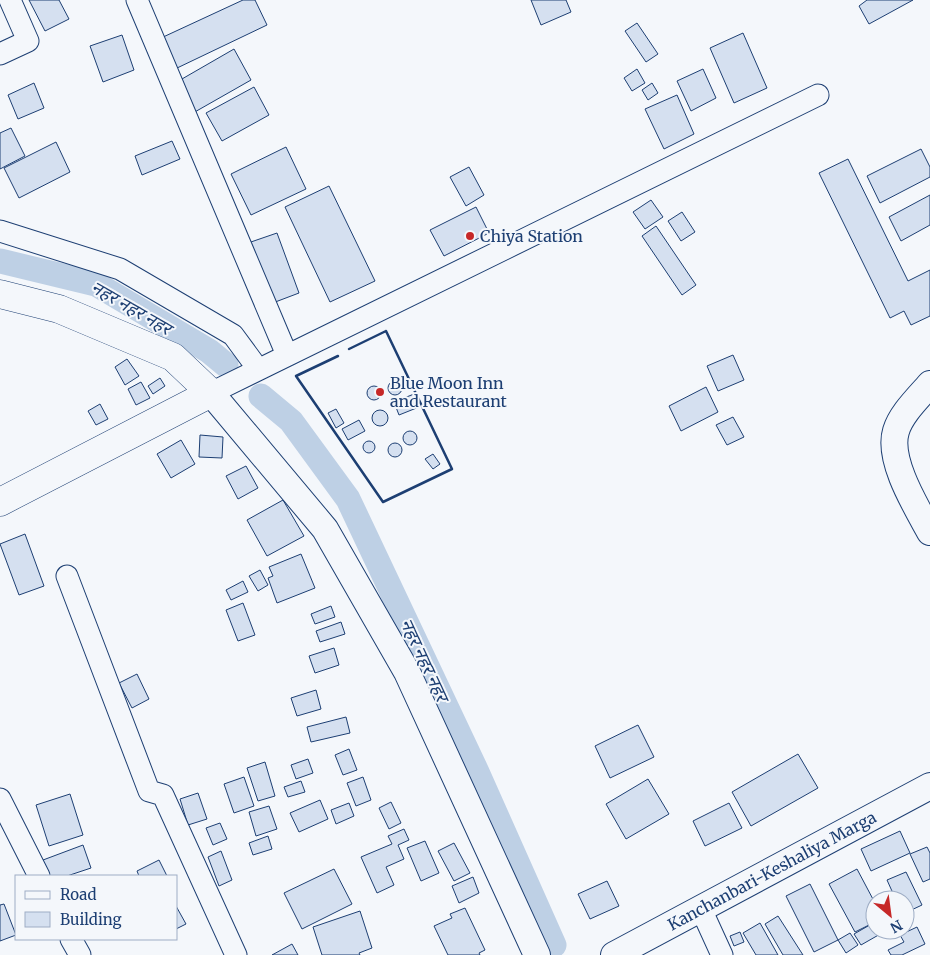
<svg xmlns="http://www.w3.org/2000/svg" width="930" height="955" viewBox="0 0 930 955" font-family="Merriweather,'Noto Sans Devanagari',serif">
  <rect width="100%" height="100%" fill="#f4f7fb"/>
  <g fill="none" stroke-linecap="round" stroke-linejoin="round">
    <path stroke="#bed0e5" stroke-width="25" d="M0,261l96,23 113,67 17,14
      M261,396l30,25 57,78 129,273 77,173"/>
  </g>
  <path fill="#d5e0f0" stroke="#1d3f73" d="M29,0h30l10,19 -24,12z
    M243,0h12l12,25 -92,44 -14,-31z
    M531,0h35l5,12 -30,13z
    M867,0h46l-44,24 -10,-18z
    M637,23l21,31 -12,8 -21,-31z
    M743,33l24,55 -33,15 -24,-55z
    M122,35l12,35 -31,12 -13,-36z
    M234,49l17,31 -58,33 -18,-30z
    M637,69l8,14 -13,8 -8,-13z
    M703,69l13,29 -25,13 -14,-30z
    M34,83l10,25 -26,11 -10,-24z
    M652,83l6,10 -10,7 -6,-10z
    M254,87l15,28 -47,26 -16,-28z
    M677,95l17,39 -30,15 -19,-40z
    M11,128l14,28 -25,13v-36z
    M172,141l8,18 -38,16 -7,-19z
    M56,142l14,30 -51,26 -15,-30z
    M286,147l20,42 -55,26 -20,-41z
    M921,149l9,18v10l-50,26 -13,-27z
    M848,159l60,122 22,-11v46l-19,9 -7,-14 -14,7 -71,-145z
    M469,167l15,28 -18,11 -16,-29z
    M329,186l46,95 -45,21 -45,-95z
    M930,195v30l-29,16 -12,-24z
    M651,200l12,17 -18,12 -12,-17z
    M476,207l13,26 -45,23 -14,-26z
    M682,212l13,20 -14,9 -13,-20z
    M656,226l40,59 -14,10 -40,-59z
    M277,233l22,60 -29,11 -22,-61z
    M733,355l11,25 -26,11 -11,-25z
    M127,359l12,17 -14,9 -10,-18z
    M160,378l5,8 -12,8 -5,-8z
    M388 388a7 7 0 1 1 14 0a7 7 0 1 1-14 0Z
    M141,382l9,16 -14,7 -8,-16z
    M367 393a7 7 0 1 1 14 0a7 7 0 1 1-14 0Z
    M706,387l12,25 -37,19 -12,-25z
    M414,394l5,13 -20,8 -5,-13z
    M100,404l8,15 -12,6 -8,-14z
    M336,409l8,14 -8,5 -8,-15z
    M372 418a8 8 0 1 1 16 0a8 8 0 1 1-16 0Z
    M733,417l11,20 -17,8 -11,-20z
    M359,420l6,11 -17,9 -6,-11z
    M403 438a7 7 0 1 1 14 0a7 7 0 1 1-14 0Z
    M200,435l23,2 -1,21 -23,-1z
    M181,440l14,24 -24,14 -14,-24z
    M363 447a6 6 0 1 1 12 0a6 6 0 1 1-12 0Z
    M388 450a7 7 0 1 1 14 0a7 7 0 1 1-14 0Z
    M433,454l7,10 -7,5 -8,-10z
    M246,466l12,22 -20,11 -12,-23z
    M283,500l21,36 -37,20 -20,-36z
    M25,534l19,52 -25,9 -19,-51z
    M301,554l14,34 -38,15 -9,-25 5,-2 -4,-9z
    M260,570l8,15 -10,6 -9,-15z
    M243,581l5,11 -17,8 -5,-10z
    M243,603l12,32 -17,6 -12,-31z
    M331,606l4,11 -20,7 -4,-10z
    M341,622l4,12 -25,8 -4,-11z
    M334,648l5,17 -24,8 -6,-17z
    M137,674l12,25 -17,9 -13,-25z
    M316,690l5,19 -24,7 -6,-18z
    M346,717l4,16 -39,9 -4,-15z
    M638,725l16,32 -44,21 -15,-32z
    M349,749l8,21 -14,5 -8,-20z
    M798,754l20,34 -67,38 -19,-34z
    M308,759l5,14 -17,6 -5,-14z
    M265,762l10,34 -17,5 -11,-33z
    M244,777l10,29 -20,7 -10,-29z
    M363,777l8,23 -15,6 -9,-23z
    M648,779l21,35 -43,25 -20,-35z
    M301,781l4,11 -17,5 -4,-10z
    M198,793l9,26 -19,6 -8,-26z
    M70,794l13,41 -34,11 -13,-41z
    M320,800l8,19 -29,13 -9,-19z
    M391,802l10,21 -12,6 -10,-21z
    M349,803l5,13 -18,8 -5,-14z
    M729,803l13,25 -37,18 -12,-25z
    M269,806l8,23 -21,7 -7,-24z
    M220,823l7,16 -14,6 -7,-17z
    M404,829l5,11 -11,5 6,14 -18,8 8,18 -17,8 -16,-36 31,-13 -4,-8z
    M900,831l10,22 -39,18 -10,-22z
    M268,836l4,13 -19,6 -4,-12z
    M425,841l14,32 -18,8 -14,-33z
    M454,843l16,30 -16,8 -16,-30z
    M83,845l8,23 -24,8h-19l-5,-16z
    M927,847l3,6v26l-7,3 -13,-28z
    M221,851l11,29 -13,6 -11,-29z
    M159,860l8,16h-28l-2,-5z
    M334,869l18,35 -50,25 -18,-36z
    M857,869l18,34v19l-20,10 -26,-48z
    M906,872l16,33 -17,8v-13h-9l-9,-20z
    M473,877l6,16 -20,10 -7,-17z
    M607,881l12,25 -29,13 -12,-25z
    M810,884l28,56 -24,12 -28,-56z
    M4,904l12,31 -16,6v-36z
    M176,906l10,18 -10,5z
    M465,908l20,42 -6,3 1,2h-32l-14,-29 18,-8 -2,-4z
    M360,911l12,37 -13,5 1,2h-38l-9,-28z
    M778,916l25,39h-20l-18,-31z
    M875,922v8h5l2,3 -21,12 -7,-11z
    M760,923l18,32h-22l-13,-22z
    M917,927l8,17 -23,11h-11l-3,-5 16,-8 -4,-7z
    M740,932l4,10 -10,4 -4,-10z
    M850,933l8,12 -12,8 -8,-13z
    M292,944l6,11h-26z"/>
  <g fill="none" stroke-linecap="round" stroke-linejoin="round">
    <g stroke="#1d3f73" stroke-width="23">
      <path id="minor" d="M137,0l150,355
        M0,54l28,-13 -18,-41
        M0,231l120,38 113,66 25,34
        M211,393l607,-298
        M67,576l82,215 14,4 73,160
        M0,799l39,77
        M701,909l21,46
        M71,939l9,16"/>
    </g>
    <g stroke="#1d3f73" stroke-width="28">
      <g id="tertiary">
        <path d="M930,384c-12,14 -29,30 -34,47 -9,29 21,77 34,101"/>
        <path d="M211,393l114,136 82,143 130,283"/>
        <path id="s1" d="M614,955l316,-169"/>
      </g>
    </g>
    <g stroke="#1d3f73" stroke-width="29">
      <path id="secondary" d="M0,294l59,15 114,48 38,36 -211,109"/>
    </g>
    <use href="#minor" stroke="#f4f7fb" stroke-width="21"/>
    <use href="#tertiary" stroke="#f4f7fb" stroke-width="26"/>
    <use href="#secondary" stroke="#f4f7fb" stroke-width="28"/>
    <path stroke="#1d3f73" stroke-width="2.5" d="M338,356l-42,20 87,126 69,-33 -66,-138 -37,18"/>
  </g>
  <g fill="#c62828" stroke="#f4f7fb" stroke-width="2">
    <circle cx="470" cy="236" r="5"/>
    <circle cx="380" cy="392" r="5"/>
  </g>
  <g text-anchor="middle" stroke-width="4" stroke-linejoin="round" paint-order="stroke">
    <g font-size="16" fill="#1d3f73" stroke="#f4f7fb" text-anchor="start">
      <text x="480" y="242">Chiya Station</text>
      <text x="390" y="389">Blue Moon Inn<tspan x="390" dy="18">and Restaurant</tspan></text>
    </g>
    <g font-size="16" fill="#1d3f73" stroke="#f4f7fb">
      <text dy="6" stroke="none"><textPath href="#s1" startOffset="179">Kanchanbari-Keshaliya Marga</textPath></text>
    </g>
    <g font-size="18" font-style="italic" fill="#1d3f73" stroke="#f4f7fb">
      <text transform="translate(131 308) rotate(30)" y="6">नहर नहर नहर</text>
      <text transform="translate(424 660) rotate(65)" y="6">नहर नहर नहर</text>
    </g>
  </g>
  <rect x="15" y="875" width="162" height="65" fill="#f4f7fb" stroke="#9eadc5"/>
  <rect x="25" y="891" width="25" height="8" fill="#f4f7fb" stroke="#9eadc5"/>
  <text x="60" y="900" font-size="15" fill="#1d3f73">Road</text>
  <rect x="25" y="912" width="25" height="15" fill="#d5e0f0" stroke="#9eadc5"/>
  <text x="60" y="925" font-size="15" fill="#1d3f73">Building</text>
  <g transform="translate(890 915) rotate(151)"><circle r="24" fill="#f4f7fb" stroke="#9eadc5"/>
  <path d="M0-4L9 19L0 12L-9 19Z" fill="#c62828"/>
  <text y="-8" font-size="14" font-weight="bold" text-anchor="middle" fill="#1d3f73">N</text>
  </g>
</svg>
